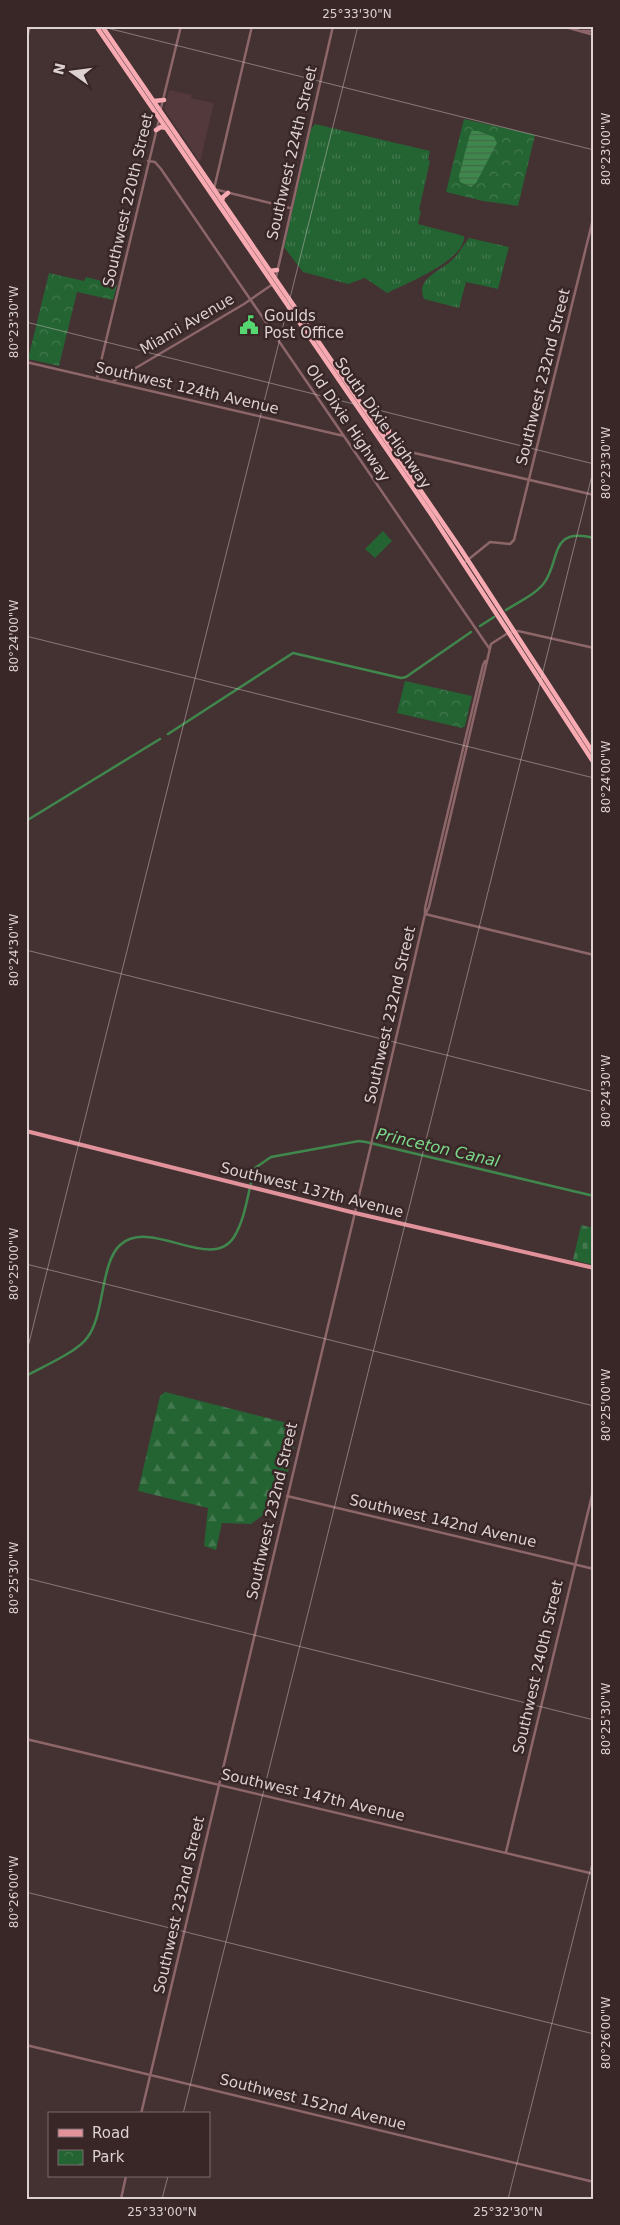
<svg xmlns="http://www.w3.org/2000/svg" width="620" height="2225" viewBox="0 0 620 2225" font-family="'DejaVu Sans',sans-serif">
  <defs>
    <pattern id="grass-tufts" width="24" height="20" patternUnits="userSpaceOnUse" patternTransform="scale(1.25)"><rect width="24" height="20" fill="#246332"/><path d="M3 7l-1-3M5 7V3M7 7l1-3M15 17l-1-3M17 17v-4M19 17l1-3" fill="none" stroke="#43784f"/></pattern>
    <pattern id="forest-firs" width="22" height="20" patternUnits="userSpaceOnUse" patternTransform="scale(1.25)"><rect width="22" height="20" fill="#246332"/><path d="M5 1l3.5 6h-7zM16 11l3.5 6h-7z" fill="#43784f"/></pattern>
    <pattern id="cemetery-stones" width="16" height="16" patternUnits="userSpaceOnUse" patternTransform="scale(1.25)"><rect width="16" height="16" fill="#246332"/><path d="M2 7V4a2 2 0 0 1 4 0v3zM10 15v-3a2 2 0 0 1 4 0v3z" fill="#43784f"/></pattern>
    <pattern id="park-crowns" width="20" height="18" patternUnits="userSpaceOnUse" patternTransform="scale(1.25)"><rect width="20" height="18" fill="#246332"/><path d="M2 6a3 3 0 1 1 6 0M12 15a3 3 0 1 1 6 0" fill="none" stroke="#43784f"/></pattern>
    <pattern id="water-rules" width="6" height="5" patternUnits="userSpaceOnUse" patternTransform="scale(1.25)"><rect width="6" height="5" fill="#40874d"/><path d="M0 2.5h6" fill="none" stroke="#416a47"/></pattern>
  </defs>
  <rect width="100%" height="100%" fill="#443132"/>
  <path fill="#53393b" d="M169,90l23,5 -1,3 23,5 -14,59 -36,-53z"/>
  <path fill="url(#grass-tufts)" d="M315,124l115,27 -2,9 2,1 -11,49 2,1 -3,13 46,12c2,24 -59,48 -77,57l-22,-15 -17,6 -45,-12 -19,-25 27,-118z
    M469,238l40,9 -11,42 -32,-7 -7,26 -35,-9c-9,-21 17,-28 28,-39 7,-6 11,-15 17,-22z"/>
  <path fill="url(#forest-firs)" d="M165,1392l134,34 -18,75 -30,23 -29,-1 -6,27 -12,-4 4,-38 -70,-17 22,-95z"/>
  <path fill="url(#cemetery-stones)" d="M581,1225l13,3v37l-21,-5z"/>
  <path fill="url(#park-crowns)" d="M464,119l71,16 -17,71 -35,-5 -37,-9z
    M49,273l35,8 2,-4 31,8 -4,15 -36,-8 -18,74 -31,-7z
    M405,681l67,15 -7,30 -3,2 -65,-15z"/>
  <path fill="#246332" d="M383,531l9,10 -17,17 -10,-9z"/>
  <path fill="url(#water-rules)" d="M478,131l16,6 3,6 -21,40 -5,4 -11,-5 -1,-6 11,-42 2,-3z"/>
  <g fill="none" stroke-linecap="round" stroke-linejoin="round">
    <path stroke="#40874d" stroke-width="2.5" d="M506,610c12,-8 33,-17 40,-30 14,-23 5,-53 48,-42
      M480,626l14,-9
      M168,734l125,-81 108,25 5,-1 65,-45
      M26,821l134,-82
      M26,1376c16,-9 51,-24 61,-38 18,-23 13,-74 33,-93 31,-28 91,28 114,-8 12,-19 14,-47 21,-69l16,-11 88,-16 7,1 228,54"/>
    <path stroke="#8d6669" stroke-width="2.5" d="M252,26l-38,163 76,19
      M562,26l32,9
      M26,29l1,-3
      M582,31h12
      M26,42l4,-16
      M160,112l21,-86
      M148,161l7,1 6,7 328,479
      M276,277l57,-251
      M26,362l318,74
      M97,378l62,-258
      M112,382l132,-78 29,-20
      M393,448l201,47
      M464,563l26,-21 20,2 4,-4 80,-325
      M426,913l3,-6 62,-263 17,-11 10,-2 76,17
      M425,914l169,41
      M287,1496l307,73
      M26,1739l568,135
      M506,1852l88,-365
      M26,2045l568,137
      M141,2114l239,-1007 45,-193v-6l58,-243 2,-4
      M121,2199l5,-23"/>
    <path stroke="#e1929a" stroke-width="4" d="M26,1131l329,82 239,55"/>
    <path stroke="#f7aab1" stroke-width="4.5" d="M96,26l335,488 163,249
      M102,26l358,522 134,206
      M154,101l10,-1
      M156,130l5,-3 5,1
      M222,201l1,-4 5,-4
      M270,271l7,-1
      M387,441l2,-11"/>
  </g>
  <path fill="none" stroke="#ddd1d1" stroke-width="1" stroke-opacity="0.45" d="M99,26l495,124M26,322l568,142M26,636l568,142M26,950l568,142M26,1264l568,142M26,1355l332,-1329M26,1578l568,142M26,1892l568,142M183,2114l411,-1647M162,2199l6,-23M508,2199l86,-344"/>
  <defs>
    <g id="civic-bare" transform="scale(1.5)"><path d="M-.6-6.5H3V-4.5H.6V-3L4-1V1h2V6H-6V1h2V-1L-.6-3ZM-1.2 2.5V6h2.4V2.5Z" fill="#55d671" stroke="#392728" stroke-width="2.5" paint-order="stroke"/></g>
  </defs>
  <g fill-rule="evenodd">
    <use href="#civic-bare" x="249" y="325"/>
  </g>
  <g text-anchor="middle" stroke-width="5" stroke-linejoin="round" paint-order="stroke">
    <g font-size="15" fill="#ddd1d1" stroke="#392728">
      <text transform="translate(292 153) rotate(-77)" y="5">Southwest 224th Street</text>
      <text transform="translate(128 200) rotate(-77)" y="5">Southwest 220th Street</text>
      <text transform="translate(187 324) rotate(-30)" y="5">Miami Avenue</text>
      <text transform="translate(543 377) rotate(-76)" y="5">Southwest 232nd Street</text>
      <text transform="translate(187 388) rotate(13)" y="5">Southwest 124th Avenue</text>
      <text transform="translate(348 423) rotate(56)" y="5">Old Dixie Highway</text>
      <text transform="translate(383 423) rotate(55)" y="5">South Dixie Highway</text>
      <text transform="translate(390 1015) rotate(-77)" y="5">Southwest 232nd Street</text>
      <text transform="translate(312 1190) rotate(14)" y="5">Southwest 137th Avenue</text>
      <text transform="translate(272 1511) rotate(-77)" y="5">Southwest 232nd Street</text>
      <text transform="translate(443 1521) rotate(13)" y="5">Southwest 142nd Avenue</text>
      <text transform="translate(538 1667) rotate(-77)" y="5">Southwest 240th Street</text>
      <text transform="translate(313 1795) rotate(13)" y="5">Southwest 147th Avenue</text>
      <text transform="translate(179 1905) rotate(-77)" y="5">Southwest 232nd Street</text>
      <text transform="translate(313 2102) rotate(14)" y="5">Southwest 152nd Avenue</text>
    </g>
    <g font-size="15" fill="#ddd1d1" stroke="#392728" text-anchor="start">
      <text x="264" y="321">Goulds<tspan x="264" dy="17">Post Office</tspan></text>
    </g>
    <g font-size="16" font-style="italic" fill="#7bda8a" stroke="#392728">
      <text transform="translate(438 1147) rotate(13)" y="6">Princeton Canal</text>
    </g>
  </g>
  <rect width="620" height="2225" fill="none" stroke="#392728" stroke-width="55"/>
  <rect x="48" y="2112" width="162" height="65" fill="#392728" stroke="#7b6b6c"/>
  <rect x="58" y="2129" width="25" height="8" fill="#e1929a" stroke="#7b6b6c"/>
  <text x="92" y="2138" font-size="15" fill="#ddd1d1">Road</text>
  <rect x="58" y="2150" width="25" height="15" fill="url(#park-crowns)" stroke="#7b6b6c"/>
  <text x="92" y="2162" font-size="15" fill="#ddd1d1">Park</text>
  <g transform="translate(72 72) rotate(284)" stroke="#392728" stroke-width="4" paint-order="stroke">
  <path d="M0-4L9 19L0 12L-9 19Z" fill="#ddd1d1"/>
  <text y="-8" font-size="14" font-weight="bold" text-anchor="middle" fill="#ddd1d1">N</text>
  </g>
  <rect x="28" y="28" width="564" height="2170" fill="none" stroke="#ddd1d1" stroke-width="2"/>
  <g font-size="12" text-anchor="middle" fill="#ddd1d1">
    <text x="357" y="18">25°33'30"N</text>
    <text transform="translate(606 149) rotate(-90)" y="4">80°23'00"W</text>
    <text transform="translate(14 322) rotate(-90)" y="4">80°23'30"W</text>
    <text transform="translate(606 463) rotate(-90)" y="4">80°23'30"W</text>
    <text transform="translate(14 636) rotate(-90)" y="4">80°24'00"W</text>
    <text transform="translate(606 777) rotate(-90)" y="4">80°24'00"W</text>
    <text transform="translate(14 950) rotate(-90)" y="4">80°24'30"W</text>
    <text transform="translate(606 1091) rotate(-90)" y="4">80°24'30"W</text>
    <text transform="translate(14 1264) rotate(-90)" y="4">80°25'00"W</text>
    <text transform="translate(606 1405) rotate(-90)" y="4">80°25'00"W</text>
    <text transform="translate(14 1578) rotate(-90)" y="4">80°25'30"W</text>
    <text transform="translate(606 1719) rotate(-90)" y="4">80°25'30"W</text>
    <text transform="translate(14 1892) rotate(-90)" y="4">80°26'00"W</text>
    <text transform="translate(606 2033) rotate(-90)" y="4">80°26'00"W</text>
    <text x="162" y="2216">25°33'00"N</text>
    <text x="508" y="2216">25°32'30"N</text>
  </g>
</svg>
